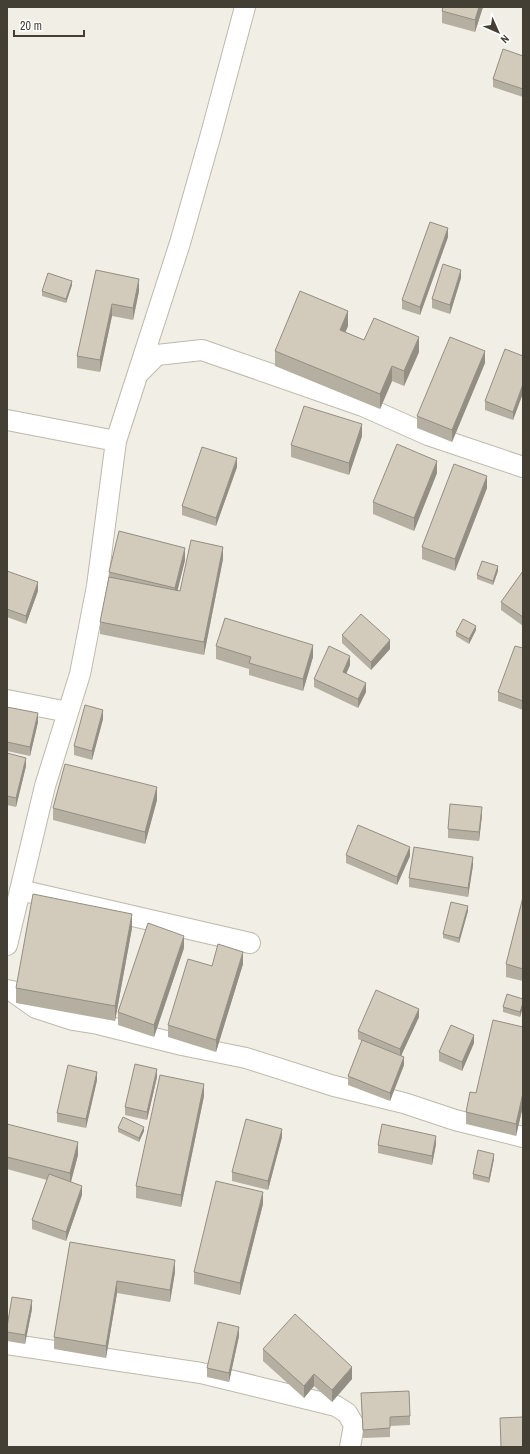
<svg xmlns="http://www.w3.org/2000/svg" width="530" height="1454" viewBox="0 0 530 1454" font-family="'Archivo Narrow',sans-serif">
  <rect width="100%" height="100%" fill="#f1eee5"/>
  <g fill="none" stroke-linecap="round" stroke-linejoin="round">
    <g stroke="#bfb9ab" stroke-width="22">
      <path id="minor" d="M138,374l19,-19 45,-5 161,56 65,29 95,32
        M7,420l109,21
        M7,700l61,12
        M20,890l230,53
        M7,945l38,-159 35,-112 17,-88 19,-145 64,-198 31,-109 34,-127
        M7,990l5,1 24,17 37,12 25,4 84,21 64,13 88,28 70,17 51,17 68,17
        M7,1344l194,29 135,33 11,7 7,12 -4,22"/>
    </g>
    <use href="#minor" stroke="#fff" stroke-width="20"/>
  </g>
  <path fill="#b5afa1" d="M483,7l-8,25 -33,-9v-12z
    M523,56v41l-30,-10v-8z
    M448,237l-28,78 -18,-6v-9z
    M96,270l43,21 -6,29 -21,-4 -12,56 -23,-4v-12z
    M461,278l-11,36 -18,-6v-9z
    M72,285l-6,18 -24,-7v-5z
    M348,326l-3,6 19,8 55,12 -15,34 -12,-5 -12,28 -105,-43v-15z
    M523,356v37l-10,27 -28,-10v-9z
    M485,363l-33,79 -35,-14v-12z
    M362,436l-13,39 -58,-18v-12z
    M237,467l-21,59 -34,-11v-9z
    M437,473l-23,58 -41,-17v-12z
    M487,488l-32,83 -33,-12v-12z
    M223,559l-19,96 -104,-21v-12l9,-45v-5l76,-12 -8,31h3z
    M7,571l31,20 -12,33 -19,-7z
    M498,571l-5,14 -16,-6v-4z
    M523,571v55l-22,-16v-8z
    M476,630l-7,14 -13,-8v-4z
    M342,635l48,14 -19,21 -29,-27z
    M216,646l97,11 -10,34 -54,-16v-6l-33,-10z
    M523,648v62l-25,-9v-9z
    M350,665l-4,9 20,18 -8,16 -44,-21v-8z
    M7,707l31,15 -8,34 -23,-5z
    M103,719l-11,41 -18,-5v-9z
    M7,753l19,13 -10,41 -9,-2z
    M157,800l-12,44 -92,-24v-12z
    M482,815l-3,26 -31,-3v-9z
    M346,855l64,1 -13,29 -51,-22z
    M473,865l-5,32 -59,-10v-9z
    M523,897v84l-17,-4v-13z
    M468,911l-9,32 -16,-5v-4z
    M132,928l-17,93 -99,-18v-15z
    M184,948l-30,89 -36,-12v-13z
    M243,964l-27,88 -48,-15v-12l44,-59z
    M523,999v8l-3,10 -17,-5v-5z
    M419,1017l-18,39 3,9 -14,36 -42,-16v-9l14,-35 -4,-2v-8z
    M523,1027v79l-7,30 -50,-12v-12l10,-19z
    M474,1043l-12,28 -23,-10v-9z
    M157,1077l-10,43 -22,-5v-8z
    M97,1080l-11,48 -29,-6v-9z
    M204,1096l-23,111 -45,-9v-12z
    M7,1124l71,31 -7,27 11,13 -16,46 -34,-12v-9l15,-40 -40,-11z
    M118,1128l26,3 -5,11 -21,-10z
    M282,1137l-14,53 -36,-9v-9z
    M436,1144l-4,21 -54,-12v-8z
    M494,1159l-5,24 -16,-4v-5z
    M263,1204l-23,91 -46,-11v-12z
    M70,1242l105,30 -5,30 -53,-9 -11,65 -52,-9v-12z
    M32,1309l-7,35 -18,-3v-14z
    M239,1336l-10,46 -22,-5v-9z
    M263,1349l89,30 -20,23 -18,-16 -10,12 -41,-37z
    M361,1393l49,23v9l-20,1v11l-27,1z"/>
  <path fill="#938e83" d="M479,7h4l-8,25v-12z
    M448,228v9l-28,78v-8z
    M461,270v8l-11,36v-9z
    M139,279v12l-6,29v-12z
    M72,281v4l-6,18v-4z
    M112,304v12l-12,56v-12z
    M348,311v15l-8,19v-15z
    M419,337v15l-15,34v-15z
    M485,351v12l-33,79v-12z
    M392,366v15l-12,28v-15z
    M523,384v9l-10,27v-8z
    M362,424v12l-13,39v-12z
    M237,458v9l-21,59v-8z
    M437,461v12l-23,58v-13z
    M487,476v12l-32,83v-12z
    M8,479v12l-1,4v-12z
    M223,547v12l-19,96v-13z
    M185,548v12l-10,41v-13z
    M498,566v5l-5,14v-4z
    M38,582v9l-12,33v-8z
    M476,626v4l-7,14v-5z
    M390,640v9l-19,21v-8z
    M313,645v12l-10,34v-12z
    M350,656v9l-7,16v-9z
    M366,683v9l-8,16v-9z
    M103,710v9l-11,41v-9z
    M38,713v9l-8,34v-9z
    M26,758v8l-10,41v-9z
    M157,787v13l-12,44v-12z
    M482,807v8l-3,26v-9z
    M410,847v9l-13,29v-8z
    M473,857v8l-5,32v-9z
    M468,906v5l-9,32v-5z
    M132,914v14l-17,93v-15z
    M184,936v12l-30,89v-12z
    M243,952v12l-27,88v-12z
    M523,1003v4l-3,10v-5z
    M419,1009v8l-19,41v-9z
    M474,1035v8l-12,28v-9z
    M404,1057v8l-14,36v-8z
    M157,1069v8l-10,43v-8z
    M97,1072v8l-11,48v-9z
    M204,1084v12l-23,111v-12z
    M523,1093v13l-7,30v-12z
    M144,1127v4l-5,11v-4z
    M282,1129v8l-14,53v-9z
    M436,1136v8l-4,21v-9z
    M78,1142v13l-8,30v-12z
    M494,1154v5l-5,24v-5z
    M82,1186v9l-16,46v-9z
    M263,1192v12l-23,91v-12z
    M175,1260v12l-5,30v-12z
    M117,1281v12l-11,65v-12z
    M32,1300v9l-7,35v-9z
    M239,1327v9l-10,46v-9z
    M352,1367v12l-20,23v-12z
    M314,1374v12l-10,12v-12z"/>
  <path fill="#d2cbbb" stroke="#938e83" d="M443,7h36l-4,13 -33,-9z
    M503,49l20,7v33l-30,-10z
    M430,222l18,6 -28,79 -18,-7z
    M443,264l18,6 -11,35 -18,-6z
    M96,270l43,9 -6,29 -21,-4 -12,56 -23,-4z
    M48,273l24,8 -6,18 -24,-8z
    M300,291l48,20 -8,19 24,10 10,-22 45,19 -15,34 -12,-5 -12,28 -105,-43z
    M450,337l35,14 -33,79 -35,-14z
    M505,349l18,7v28l-10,28 -28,-11z
    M304,406l58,18 -13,39 -58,-18z
    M397,444l40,17 -23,57 -41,-16z
    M202,447l35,11 -21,60 -34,-12z
    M454,464l33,12 -32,83 -33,-12z
    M119,531l66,17 -10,40 -66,-16z
    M191,540l32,7 -19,95 -104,-20 9,-45 71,14z
    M482,561l16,5 -5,15 -16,-6z
    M7,571l31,11 -12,34 -19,-7z
    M523,571v46l-22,-15z
    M361,614l29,26 -19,22 -29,-27z
    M225,618l88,27 -10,34 -54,-16 2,-6 -35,-11z
    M463,619l13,7 -7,13 -13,-7z
    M329,646l21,10 -7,16 23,11 -8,16 -44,-20z
    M515,646l8,2v53l-25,-9z
    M85,705l18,5 -11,41 -18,-5z
    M7,707l31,6 -8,34 -23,-5z
    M7,753l19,5 -10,40 -9,-2z
    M65,764l92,23 -12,45 -92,-24z
    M450,804l32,3 -3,25 -31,-3z
    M358,825l52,22 -13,30 -51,-22z
    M414,847l59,10 -5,31 -59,-10z
    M33,894l99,20 -17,92 -99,-18z
    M523,897v72l-17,-5z
    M451,902l17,4 -9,32 -16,-4z
    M148,923l36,13 -30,89 -36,-13z
    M218,944l25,8 -27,88 -48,-15 20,-66 24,7z
    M376,990l43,19 -19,40 -42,-18z
    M507,994l16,5v4l-3,9 -17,-5z
    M493,1020l30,7v66l-7,31 -50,-12 4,-20 6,1z
    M451,1025l23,10 -12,27 -23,-10z
    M362,1040l42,17 -14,36 -42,-17z
    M135,1064l22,5 -10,43 -22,-5z
    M68,1065l29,7 -11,47 -29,-6z
    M160,1075l44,9 -23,111 -45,-9z
    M123,1117l21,10 -5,11 -21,-10z
    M246,1119l36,10 -14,52 -36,-9z
    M7,1124l71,18 -8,31 -63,-16z
    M382,1124l54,12 -4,20 -54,-11z
    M478,1150l16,4 -5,24 -16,-4z
    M49,1174l33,12 -16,46 -34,-12z
    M216,1181l47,11 -23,91 -46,-11z
    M70,1242l105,18 -5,30 -53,-9 -11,65 -52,-9z
    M12,1297l20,3 -7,35 -18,-3v-5z
    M295,1314l57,53 -20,23 -18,-16 -10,12 -41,-37z
    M218,1322l21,5 -10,46 -22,-5z
    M409,1391l1,25 -20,1v11l-27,2 -2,-37z
    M523,1417v30h-22l-1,-29z"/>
  <rect width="530" height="1454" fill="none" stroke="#433f35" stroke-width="16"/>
  <g transform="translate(498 32) rotate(135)" stroke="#ffffff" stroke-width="3" paint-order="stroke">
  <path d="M0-3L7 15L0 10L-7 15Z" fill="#433f35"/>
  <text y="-6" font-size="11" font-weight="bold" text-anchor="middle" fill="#433f35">N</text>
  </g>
  <path d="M14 30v6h70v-6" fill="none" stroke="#433f35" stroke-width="2"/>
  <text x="20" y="30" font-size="12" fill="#433f35" stroke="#ffffff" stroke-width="3" paint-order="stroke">20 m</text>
</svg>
